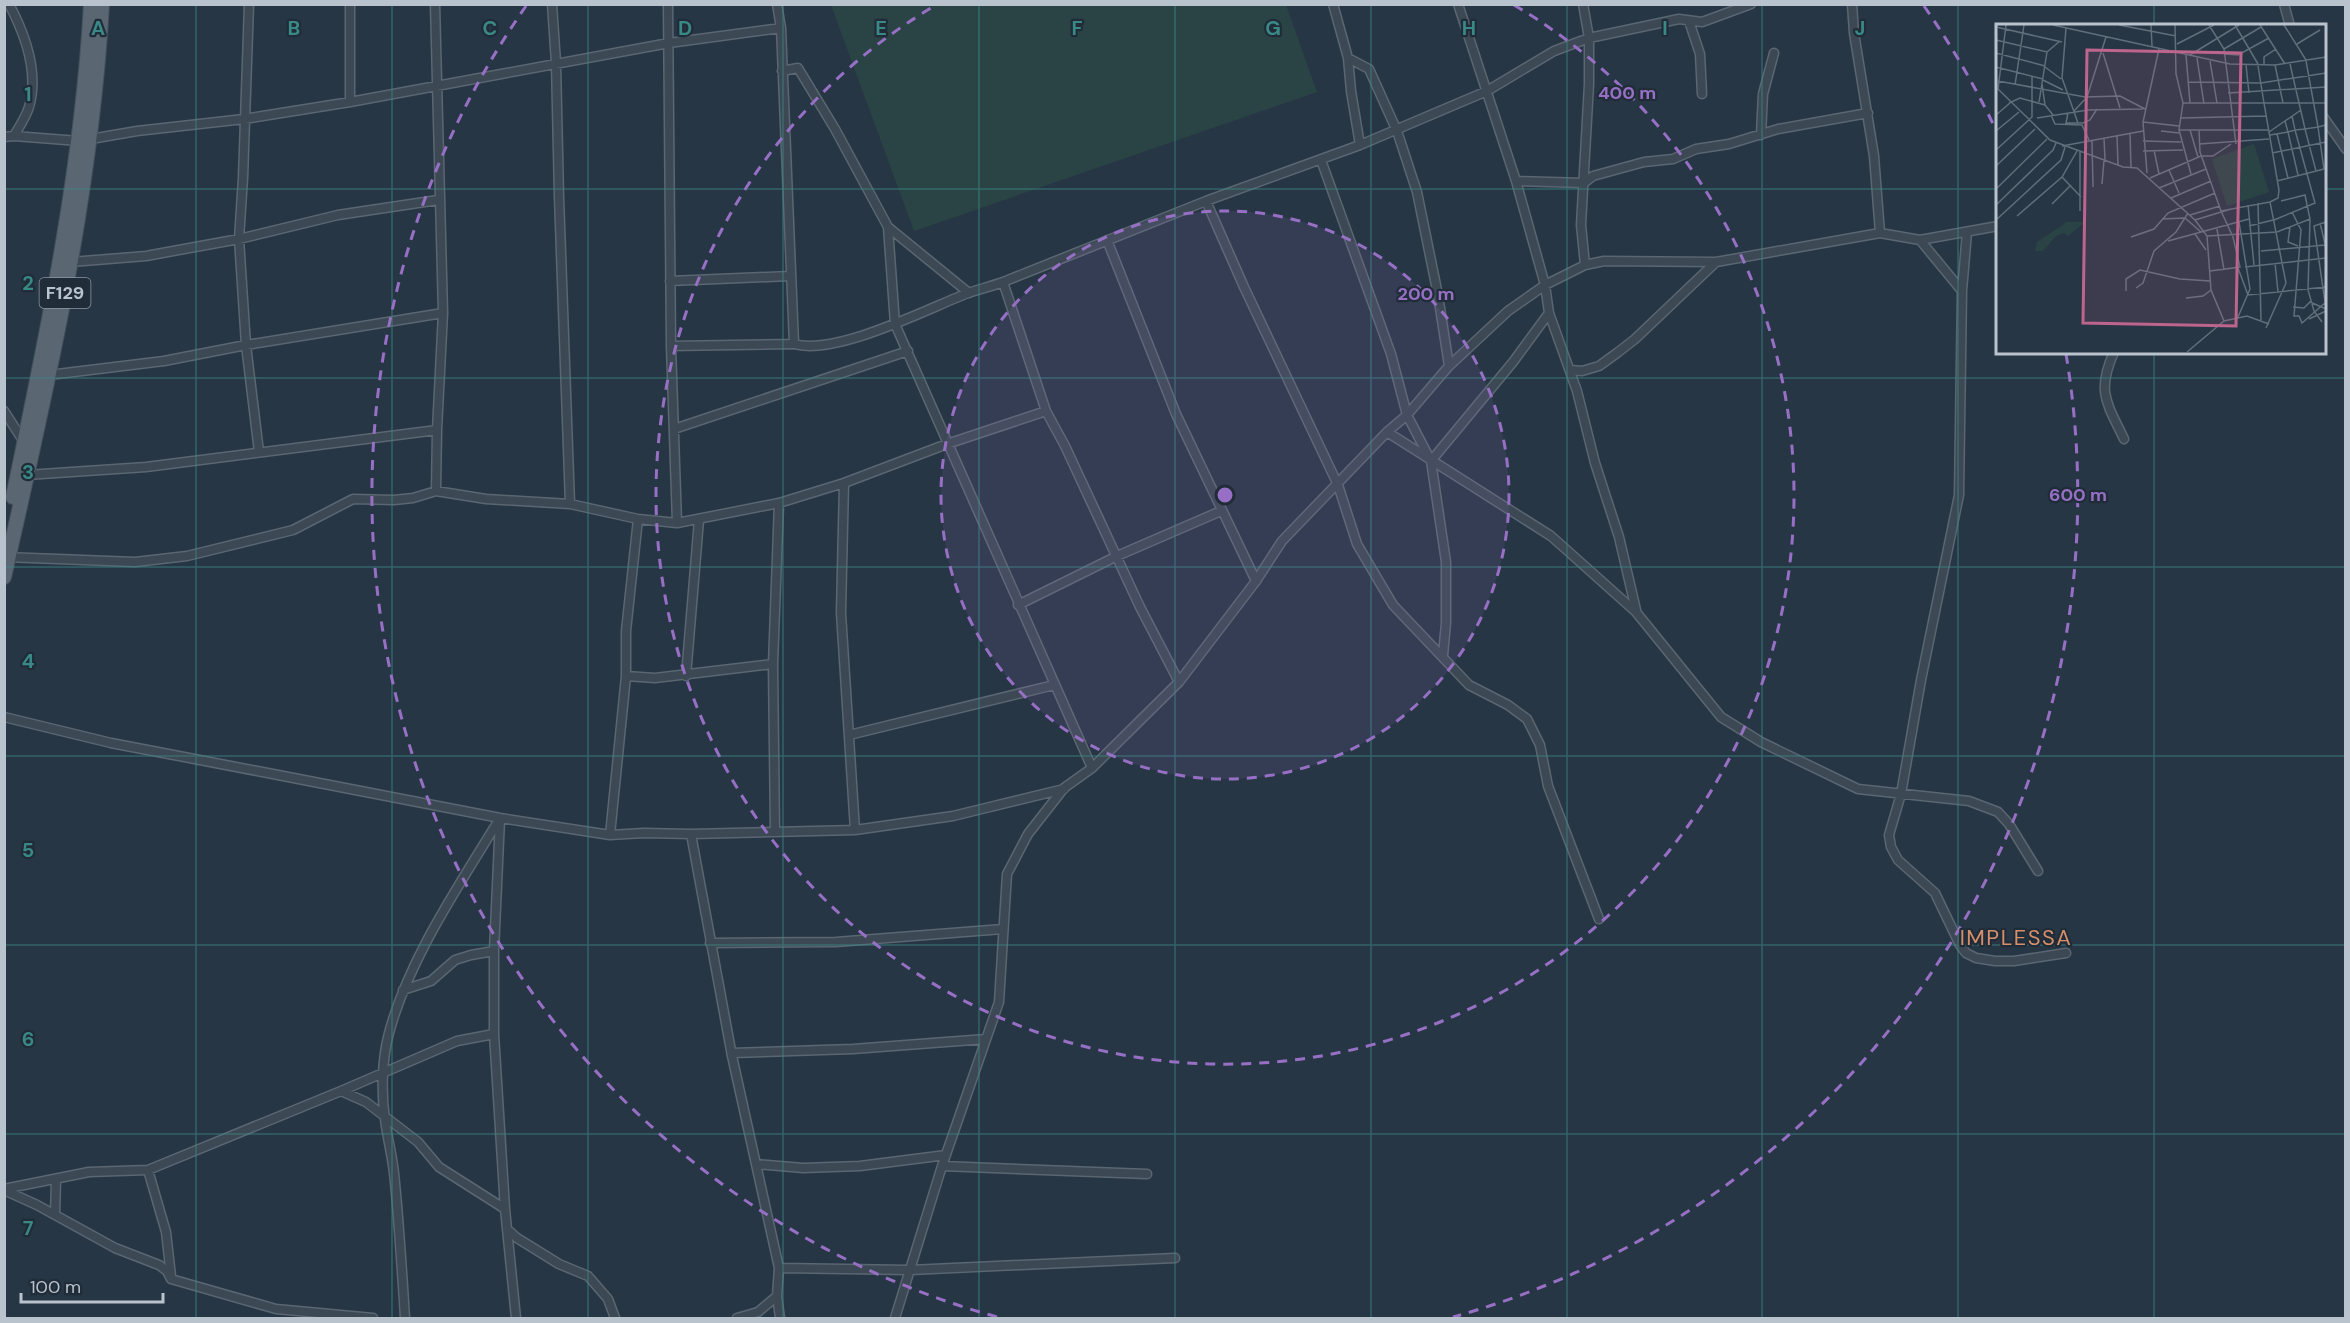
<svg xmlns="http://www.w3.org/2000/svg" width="2350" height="1323" viewBox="0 0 2350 1323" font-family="'DM Sans',sans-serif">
  <rect width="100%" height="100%" fill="#273644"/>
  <path fill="#2a4445" d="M831,5h455l31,87 -403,139z"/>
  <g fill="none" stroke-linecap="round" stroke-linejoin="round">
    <g stroke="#5a6671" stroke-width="11">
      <path id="minor" d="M9,4c16,30 30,69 20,103 -3,10 -10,20 -15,29
        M249,4l-6,174 -4,61 7,106 13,107
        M350,4v98
        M435,4l8,309 -6,117 -1,61
        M552,4l4,59 3,134 11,307
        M668,4l3,342 6,177
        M777,4l4,24 13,316
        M1458,4l58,177 29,104 4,28 28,78 18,72 24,74 17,73
        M1583,4l6,34v46l-8,141 4,40
        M1852,4l2,29 20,123 6,77
        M2284,4l6,22
        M1689,21l11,33 2,40
        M1348,58l21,11 28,62 20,61 21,103 11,71
        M782,71l16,-3 37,61 53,98 7,97 197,444
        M2324,118l22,31
        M1761,135l2,-41 11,-41
        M4,137l10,-1 65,5 58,-10 107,-12 106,-17 319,-59 112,-15
        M1360,145l127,-54 67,-40 35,-13 90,-19 23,3 49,-18
        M1321,160l70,194 16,61 24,46 15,101v61l-3,32
        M1516,181l68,2 9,-7 51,-14 29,-3 23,-10 33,-5 49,-15 90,-16
        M1206,201l38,86 94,198 19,59 36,61 76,80 39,20 19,14 13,26 8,41 51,133
        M888,227l81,66
        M1967,232l-5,59 -3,204 -38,185 -20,114 -12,41 2,12 7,13 37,33 25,52 6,8 10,5 19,3h19l52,-8
        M1107,240l69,174 80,167
        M1920,240l42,51
        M71,262l75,-6 93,-17 99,-24 100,-15
        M670,281l120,-5
        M1003,282l43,129 19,35 75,161 39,75
        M671,346l123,-2c42,12 133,-35 174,-51 12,-4 24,-7 35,-11l203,-81 154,-56 -9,-54 -3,-33 -15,-54
        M2114,352c-18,40 -7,51 10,87
        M1571,370l11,1 17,-5 18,-13 18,-14 81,-77
        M49,375l115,-14 82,-16 197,-32
        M4,411l20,31
        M674,429l234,-78
        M1387,432l164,104 85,76 85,105 40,25 97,47 111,12 29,11 11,12 29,47
        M1431,461l82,-99 36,-49
        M27,475l119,-8 291,-37
        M844,483l-3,130 14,217
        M5,557l130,5 52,-6 106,-26 60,-31 41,1 19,-2 23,-7 50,8 84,5 68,15 39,4 102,-20 65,-20 103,-39 99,-33
        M1018,605l99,-49 104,-45
        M626,676l29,2 118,-14
        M686,676l13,-156
        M4,717l107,26 167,32 222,43 110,17 34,-2 47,1 164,-4 98,-14 111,-27
        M849,735l205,-50
        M500,819l-6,132v83l11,175 11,109
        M775,832l-2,-168 6,-161
        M691,834l41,222 47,212 -2,28 3,22
        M610,835l16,-159v-45l12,-112
        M710,943l126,-1 167,-13
        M403,990l28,-9 24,-21 16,-5 23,-4
        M732,1053l121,-4 133,-10
        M341,1091l25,11 52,40 21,25 66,42
        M756,1164l47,4 57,-2 86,-11
        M942,1166l205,8
        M148,1170l18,62 5,44
        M4,1189l85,-17 59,-2 193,-79 116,-50 37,-7
        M4,1190l33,15 78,43 44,17 8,6 4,8 105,30 97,9
        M55,1215l1,-35
        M507,1229l10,9 42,26 29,12 20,23 7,19
        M779,1268l131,2 265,-12
        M405,1318c-3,-48 -6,-97 -11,-145 -2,-19 -7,-36 -9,-54 -4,-27 -3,-60 4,-86 20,-75 71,-149 111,-215
        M737,1318l21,-6 19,-16
        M895,1318l47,-152 57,-164 8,-128 21,-40 36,-46 28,-20 87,-86 77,-101 26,-40 105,-109 20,-17 42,-49 59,-55 37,-26 40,-20 19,-4 112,1 164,-29 40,7 78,-14"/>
    </g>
    <g stroke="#46515d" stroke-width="16">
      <path id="primary" d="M13,497c34,-163 69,-326 78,-493
        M4,577c43,-189 87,-378 98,-573"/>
    </g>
    <use href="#minor" stroke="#3c4853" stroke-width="8"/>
    <use href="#primary" stroke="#5a6773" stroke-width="14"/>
  </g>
  <path fill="none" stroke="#3a8986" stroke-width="1.5" stroke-opacity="0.55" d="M196,4v1314M392,4v1314M588,4v1314M783,4v1314M979,4v1314M1175,4v1314M1371,4v1314M1567,4v1314M1762,4v1314M1958,4v1314M2154,4v22M4,189h1994M2324,189h22M2154,352v966M4,378h2342M4,567h2342M4,756h2342M4,945h2342M4,1134h2342"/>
  <circle cx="1225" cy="495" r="284" fill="#9770c5" fill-opacity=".12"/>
  <g fill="none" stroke="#9770c5" stroke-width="3" stroke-dasharray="10 8">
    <circle cx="1225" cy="495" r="284"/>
    <path d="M1514 5A569 569 0 1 1 936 5"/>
    <path d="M997 1317A853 853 0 0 1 526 6M1924 6A853 853 0 0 1 1995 128M2066 354A853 853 0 0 1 1453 1317"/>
  </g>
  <g text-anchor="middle" stroke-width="4.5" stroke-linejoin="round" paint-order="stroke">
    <rect fill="#202d39" stroke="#8b96a1" stroke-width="1.5" x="39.5" y="278" width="51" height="30" rx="4.5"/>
    <g font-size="18" font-weight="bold" fill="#b9c3cd">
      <text x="65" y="299">F129</text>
    </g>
    <g font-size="22" letter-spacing="1.5" fill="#d78f6b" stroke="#202d39">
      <text x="2016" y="945">IMPLESSA</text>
    </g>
  </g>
  <g transform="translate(1996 24)">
    <rect width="330" height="330" fill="#273644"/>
    <path d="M258,120l15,48 -42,14 -15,-47zM71,198h18l-17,14 -4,-3 -8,3 -13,15h-8l2,-9z" fill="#2a4445"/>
    <path fill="none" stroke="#616e7b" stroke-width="1.5" d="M10,1l-8,64 52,51 73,27 14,1 58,52 12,16 4,54 13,31M57,1l177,39 45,1 51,-8M123,1l57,11M155,1l1,21M179,1l1,49 7,29 -4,27 12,44M213,1l15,24 12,95M239,1l23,39M264,1l25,39M288,1l22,35M0,3l66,15M70,4l-4,50 16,45M0,16l51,12 13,-11M181,20l37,-19M301,20l23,-14M228,25l37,-22M0,29l49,13M107,29l17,55M229,30l13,1 31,-17M190,31l4,48M194,31l49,-30M201,34l7,46M214,37l7,42M310,37l12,66 8,-2M268,40v-7l12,-8M294,40l15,65 13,-2 6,42M250,41l3,28M279,41l8,38M262,42l6,37h62M0,43l47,12M49,43l16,12M47,56l20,10M2,57l87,16 35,-1 25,13M192,58l73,1 65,-10M46,60l3,21 8,10M19,61l9,-60M232,69l98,-6M43,78l8,-50M13,79l11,-5 25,7M187,79h81l15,87 -1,8 -8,4 16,81 -20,45M78,87l13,-14 19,-60M72,89l-2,10h17l7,-3 7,-11M0,91l14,-12M55,91l4,9 27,1 7,15M296,92l3,14 10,-1 11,42M41,94l51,-8 55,-1M185,94l85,-2M147,98l36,4M183,106h90M194,106l8,27M203,106l1,22 21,59 49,-9M0,107l23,-19M165,107l18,2M273,108l32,-22M134,109l1,35M281,110l11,44M274,111l18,-3 10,43M121,112l1,29M108,114l1,22M96,117l1,46M147,117l38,1M203,120l70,-5M66,122l81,-15M0,126l36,-33v-41M158,126l5,24M147,127l40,-1M276,129l54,-11M0,142l39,-37M173,146l10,23M151,149l-4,-51 16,-73M66,153l19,20M154,154l51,-22h12l18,-12M281,157l47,-12M106,160l2,-24M163,164l47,-19M0,165l51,-50M175,174l40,-17M285,177l24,-6 5,24 -2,71 6,21 8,11M262,179l3,117M56,180l19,-19M0,181l57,-55 3,-7M252,181l6,60M84,187v-59M296,188l9,18 -7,86h5l3,7 24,-21M194,191l30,-9M21,192l45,-39 15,-26M189,194l16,14M166,195l22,-1M0,196l65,-60 4,-13M199,196l36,-11M278,196l41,-17 -20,-73 -7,2 -3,-11M330,198l-12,4 12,83M324,199l6,25M253,202l24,-6M294,203l-2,15 10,4M221,205l7,41M199,210l11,16M211,212l70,-4 33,-13M135,213l23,-8 14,-16 47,-20M172,217l81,-22M265,227l64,-6M279,239l3,29M249,243l81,-9M242,244l10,27 78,-8M214,247l30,-4 -7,-30 -12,-26M140,264l7,-5 11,-32 22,-19 12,-19M130,267v-12l14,-9 40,9 30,2M190,274l17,-2 8,-6M297,283l11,1 6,-6 16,7M242,293l12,-28 -11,-67M313,295l17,-8M191,328l37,-31 23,-5 22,8"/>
    <path fill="#be658e" fill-opacity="0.15" stroke="#be658e" stroke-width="3" d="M91,26l154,3 -5,273 -153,-3z"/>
    <rect width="330" height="330" fill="none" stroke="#b9c3cd" stroke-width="3"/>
  </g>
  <g font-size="20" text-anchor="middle" font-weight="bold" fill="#3a8986" stroke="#202d39" stroke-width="4.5" stroke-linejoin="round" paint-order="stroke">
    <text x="98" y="35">A</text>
    <text x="294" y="35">B</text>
    <text x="490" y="35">C</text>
    <text x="685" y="35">D</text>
    <text x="881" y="35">E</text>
    <text x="1077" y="35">F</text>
    <text x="1273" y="35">G</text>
    <text x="1469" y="35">H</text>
    <text x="1665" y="35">I</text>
    <text x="1860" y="35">J</text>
    <text x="28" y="101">1</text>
    <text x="28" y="290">2</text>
    <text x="28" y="479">3</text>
    <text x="28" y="668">4</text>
    <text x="28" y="857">5</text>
    <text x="28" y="1046">6</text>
    <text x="28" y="1235">7</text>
  </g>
  <circle cx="1225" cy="495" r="9" fill="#9770c5" stroke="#202d39" stroke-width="3"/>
  <g font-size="18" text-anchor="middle" font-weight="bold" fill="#9770c5" stroke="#202d39" stroke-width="4.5" stroke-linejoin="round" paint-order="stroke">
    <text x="1627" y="99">400 m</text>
    <text x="1426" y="300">200 m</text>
    <text x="2078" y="501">600 m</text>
  </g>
  <rect width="2350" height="1323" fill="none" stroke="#b9c3cd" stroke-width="12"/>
  <path d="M21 1293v9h142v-9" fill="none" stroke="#b9c3cd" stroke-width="3"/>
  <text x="30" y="1293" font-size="18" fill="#b9c3cd" stroke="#202d39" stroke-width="4.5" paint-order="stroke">100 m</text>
</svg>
